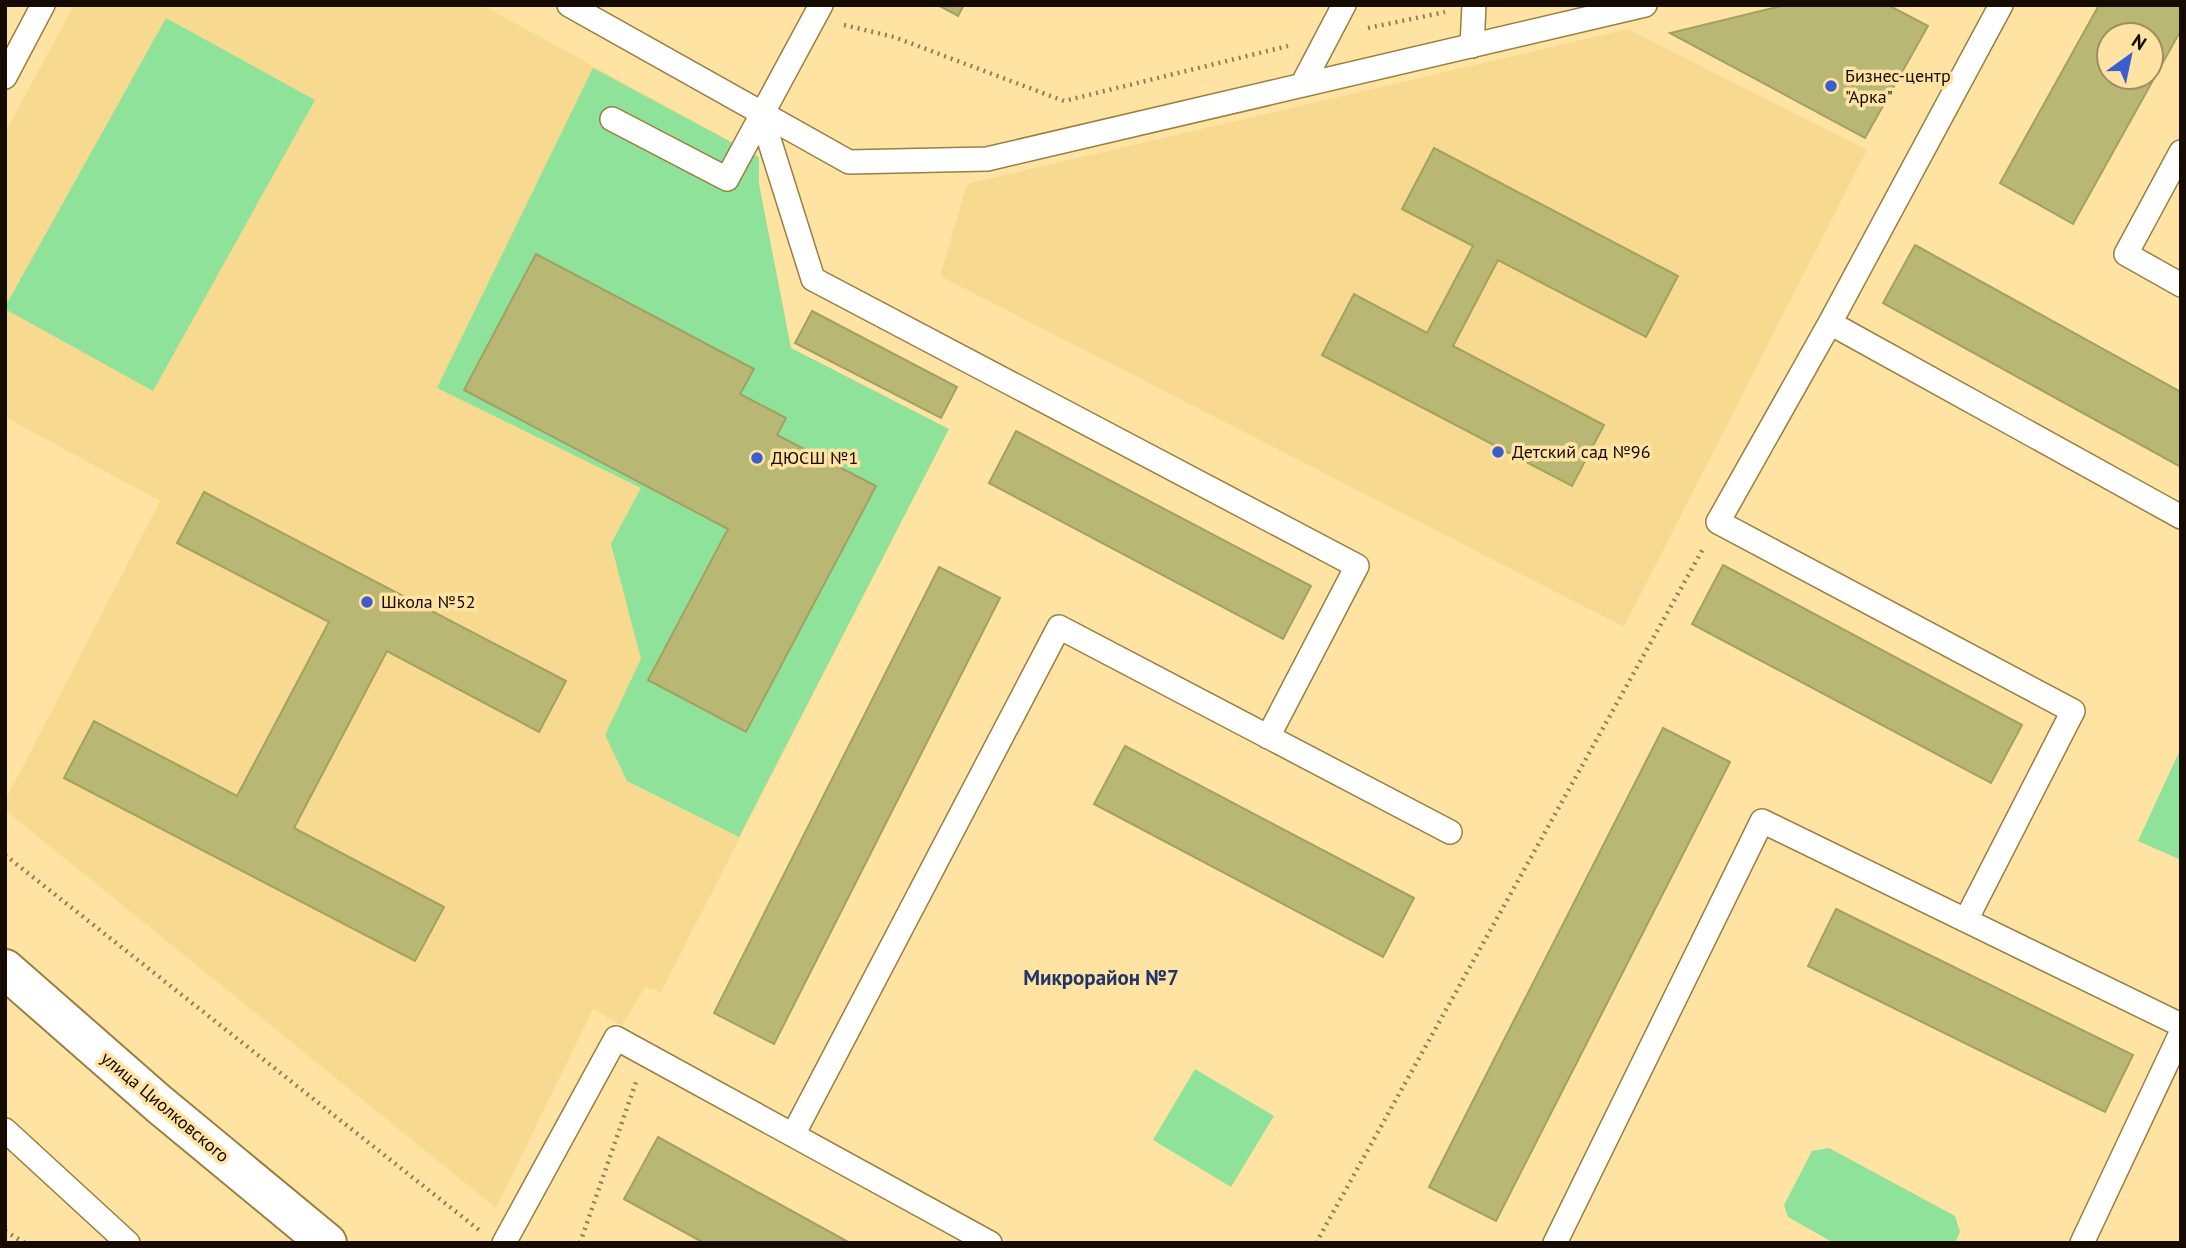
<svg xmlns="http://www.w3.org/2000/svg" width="2186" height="1248" viewBox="0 0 2186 1248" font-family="'PT Sans',sans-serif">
  <rect width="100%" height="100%" fill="#ffe3a2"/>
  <path fill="#f8d990" d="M74,5h408l277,152v27l32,164 158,81 -288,563 -16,-5 -23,39 -29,-17 -97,199 -491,-398v-9l155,-300 -155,-84v-284z
    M1628,29l239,121 -243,477 -684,-351 27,-92z"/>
  <path fill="#8ee299" d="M166,18l149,82 -162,291 -148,-82v-2z
    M593,68l166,89v27l32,164 158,81 -210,408 -112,-56 -22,-46 36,-76 -30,-115 30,-56 -204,-100z
    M2181,748v112l-43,-19z
    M1195,1069l79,47 -43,71 -78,-47z
    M1829,1148l126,68 5,16 -5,11h-121l-46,-26 -4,-12 28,-54z"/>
  <path fill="#b8b774" stroke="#a2a15f" stroke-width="2" fill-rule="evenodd" d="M938,5h26l-6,11z
    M1785,5h103l40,21 -63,112 -195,-105z
    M2099,5h82v25l-108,194 -73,-41zM2109,35h42v42h-42z
    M1434,148l244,128 -32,61 -148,-77 -45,86 151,79 -32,61 -250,-131 32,-61 73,39 46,-87 -71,-37z
    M1915,245l266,147v75l-298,-164z
    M536,254l218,115 -14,25 46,24 -9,17 99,51 -130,246 -98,-52 80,-151 -264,-139z
    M812,311l145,76 -16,31 -146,-75z
    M1016,431l295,155 -28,53 -294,-156z
    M204,492l362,189 -27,51 -152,-81 -93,177 150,79 -29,54 -351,-183 30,-57 143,75 92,-174 -152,-79z
    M1723,565l299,160 -31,58 -299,-159z
    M939,567l61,31 -226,446 -60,-31z
    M1663,728l67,34 -234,459 -67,-34z
    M1125,746l289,152 -31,59 -289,-153z
    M1836,909l297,146 -28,57 -297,-146z
    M658,1137l192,106h-146l-80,-44z"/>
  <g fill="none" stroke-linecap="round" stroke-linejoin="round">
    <g stroke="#997f40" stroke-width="26">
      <path id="lane" d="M569,5l280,157 138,-3 658,-154
        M2001,5l-171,318 351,194
        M1472,46l2,-41
        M5,77l38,-72
        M1302,85l42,-80
        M761,114l52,165 544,287 -89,171
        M612,119l115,60 94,-174
        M2181,152l-55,102 55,31
        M1830,323l-112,199 355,189 -107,209
        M5,1130l123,113
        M793,1135l266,-508 391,205
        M504,1243l112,-205 374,205
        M1555,1243l207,-422 419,204
        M2082,1243l99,-210"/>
    </g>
    <g stroke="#997f40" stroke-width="42">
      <path id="secondary" d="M5,969l154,135 168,139"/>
    </g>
    <path stroke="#927f57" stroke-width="4.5" stroke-dasharray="2 5" stroke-linecap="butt" d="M844,25l50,12 170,64 224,-55
      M1368,28l77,-16
      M5,855l474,375
      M5,1231l20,12
      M580,1243l56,-161
      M1316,1243l388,-696"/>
    <use href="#lane" stroke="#fff" stroke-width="23"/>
    <use href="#secondary" stroke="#fff" stroke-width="38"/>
  </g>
  <g fill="#3c5dcf" stroke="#ffe3a2" stroke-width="2.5">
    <circle cx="1831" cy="86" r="7"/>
    <circle cx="1498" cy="452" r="7"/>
    <circle cx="757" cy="458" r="7"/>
    <circle cx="367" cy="602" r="7"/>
  </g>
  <g text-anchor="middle" stroke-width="7" stroke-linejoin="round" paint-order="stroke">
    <g font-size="18" fill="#150b00" stroke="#ffe3a2" text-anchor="start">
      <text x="1845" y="82">Бизнес-центр<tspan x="1845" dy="21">"Арка"</tspan></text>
      <text x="1512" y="458">Детский сад №96</text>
      <text x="771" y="464">ДЮСШ №1</text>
      <text x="381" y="608">Школа №52</text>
    </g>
    <g font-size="18" fill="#150b00" stroke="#ffe3a2">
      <text transform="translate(165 1107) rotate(40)" y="6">улица Циолковского</text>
    </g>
    <g font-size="21" font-weight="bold" fill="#21336b" stroke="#ffe3a2">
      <text x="1101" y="985">Микрорайон №7</text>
    </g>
  </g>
  <rect width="2186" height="1248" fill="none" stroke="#150b00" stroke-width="14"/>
  <g transform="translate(2130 56) rotate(33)"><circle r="33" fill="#ffe3a2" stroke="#a18d61" stroke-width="2"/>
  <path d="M0-5L12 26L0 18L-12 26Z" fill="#3c5dcf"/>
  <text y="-10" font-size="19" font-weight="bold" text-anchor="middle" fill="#150b00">N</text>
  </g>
</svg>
